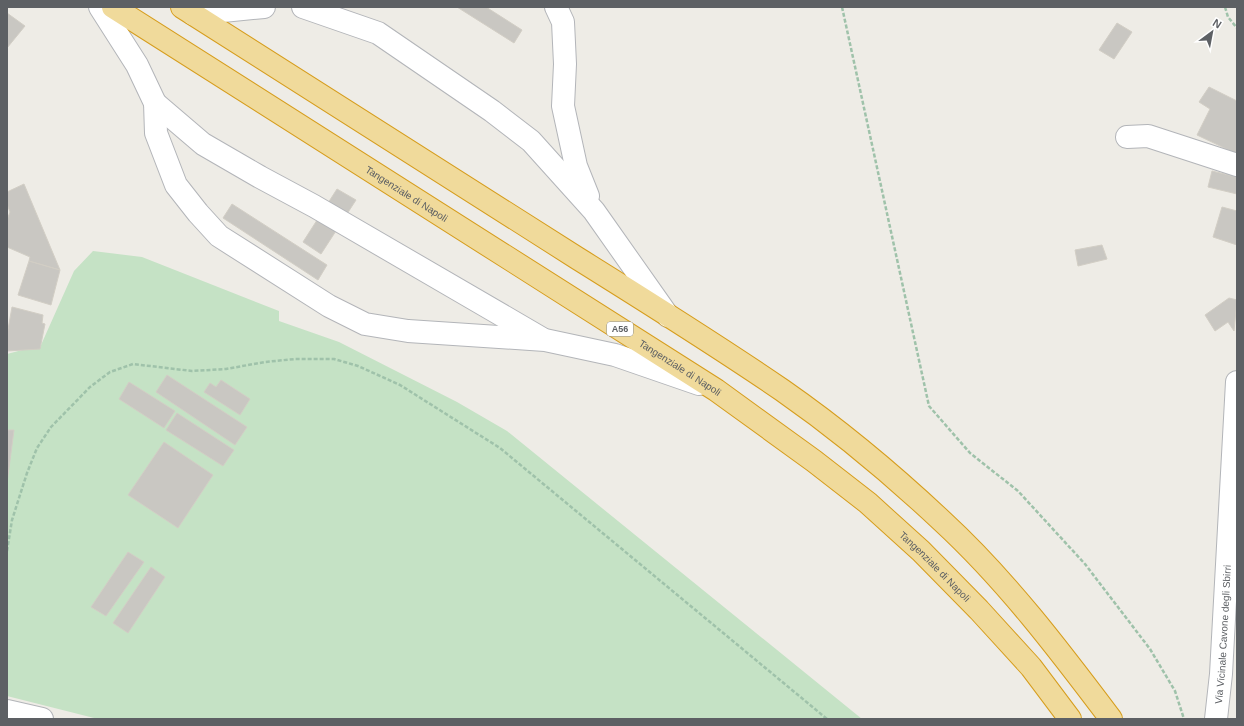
<svg xmlns="http://www.w3.org/2000/svg" width="1244" height="726" viewBox="0 0 1244 726" font-family="Helvetica,sans-serif">
  <rect width="100%" height="100%" fill="#eeece6"/>
  <path fill="#c5e2c5" d="M93,251l49,6 137,54v10l60,21 118,60 50,29 355,288h-764l-91,-23v-342l34,-9 33,-74z"/>
  <path fill="#c9c7c2" stroke="#d2cec5" d="M457,7h29l36,23 -8,13z
    M7,13l18,13 -18,22z
    M1117,23l15,9 -18,27 -15,-9z
    M1209,87l28,14v53l-40,-19 13,-26 -11,-7z
    M1212,171l25,6v17l-29,-7z
    M24,184l36,86 -31,-9 1,-4 -23,-10v-27l3,-8 -3,-8v-12z
    M337,189l19,11 -35,54 -18,-12z
    M232,204l95,61 -9,15 -95,-62z
    M1222,207l15,4v34l-24,-8z
    M1102,245l5,14 -29,7 -3,-16z
    M29,261l31,9 -9,35 -33,-10z
    M1229,298l8,2 -3,31 -6,-9 -13,9 -10,-16z
    M12,307l31,8 -1,8 3,1 -5,25 -33,2v-16z
    M167,375l80,52 -12,18 -79,-53z
    M221,380l29,19 -10,16 -36,-23 6,-9 6,4z
    M129,382l46,29 -11,17 -45,-29z
    M177,413l57,37 -11,16 -57,-36z
    M7,430h7l-7,53z
    M164,442l49,33 -35,53 -50,-33z
    M128,552l16,10 -38,54 -15,-9z
    M151,567l14,10 -37,56 -15,-10z"/>
  <g fill="none" stroke-linecap="round" stroke-linejoin="round">
    <g stroke="#b3b5b9" stroke-width="24">
      <g id="minor">
        <path d="M100,7l37,58 18,38 1,30 20,52 22,28 21,23 110,70 36,18 43,7 137,9 70,15 84,29"/>
        <path d="M303,7l75,26 114,78 39,30 63,70 74,105"/>
        <path d="M556,7l7,15 2,42 -2,42 13,60 12,30"/>
        <path d="M193,14l71,-7"/>
        <path d="M155,103l48,41 57,33 54,29 227,132"/>
        <path d="M1127,137l21,-1 89,29"/>
        <path d="M7,711l35,8"/>
        <path id="s1" d="M1216,719l5,-45 16,-292"/>
      </g>
    </g>
    <g stroke="#d69d1d" stroke-width="24">
      <g id="highway">
        <path id="s2" d="M113,7l603,383 98,71 54,42 53,48 58,59 52,57 39,52"/>
        <path d="M182,7c132,84 264,167 395,251 69,43 138,86 205,132 56,39 110,84 160,131 64,59 117,129 169,198"/>
      </g>
    </g>
    <path stroke="#9fc2aa" stroke-width="2.5" stroke-dasharray="4 2" stroke-linecap="butt" d="M842,7l87,399 41,47 48,38 67,73 65,85 25,42 9,28
      M1225,7l3,10 9,11
      M7,551l5,-31 15,-47 10,-25 14,-21 39,-40 20,-15 23,-8 59,7 34,-2 39,-7 30,-3h39l24,7 42,19 100,63 327,271"/>
    <use href="#minor" stroke="#fff" stroke-width="22"/>
    <use href="#highway" stroke="#f0da9b" stroke-width="22"/>
  </g>
  <g text-anchor="middle" stroke-width="3" stroke-linejoin="round" paint-order="stroke">
    <rect fill="#fff" stroke="#8e9092" stroke-width="1" x="607" y="322" width="26" height="14" rx="3"/>
    <g font-size="9" font-weight="bold" fill="#5d6064">
      <text x="620" y="332">A56</text>
    </g>
    <g font-size="10" fill="#5d6064" stroke="#fff">
      <text dy="4" stroke="none"><textPath href="#s2" startOffset="348">Tangenziale di Napoli</textPath></text>
      <text dy="4" stroke="none"><textPath href="#s2" startOffset="672">Tangenziale di Napoli</textPath></text>
      <text dy="4" stroke="none"><textPath href="#s2" startOffset="996">Tangenziale di Napoli</textPath></text>
      <text dy="4" stroke="none"><textPath href="#s1" startOffset="85">Via Vicinale Cavone degli Sbirri</textPath></text>
    </g>
  </g>
  <rect width="1244" height="726" fill="none" stroke="#5d6064" stroke-width="16"/>
  <g transform="translate(1212 32) rotate(32)" stroke="#ffffff" stroke-width="3" paint-order="stroke">
  <path d="M0-3L7 15L0 10L-7 15Z" fill="#5d6064"/>
  <text y="-6" font-size="11" font-weight="bold" text-anchor="middle" fill="#5d6064">N</text>
  </g>
</svg>
